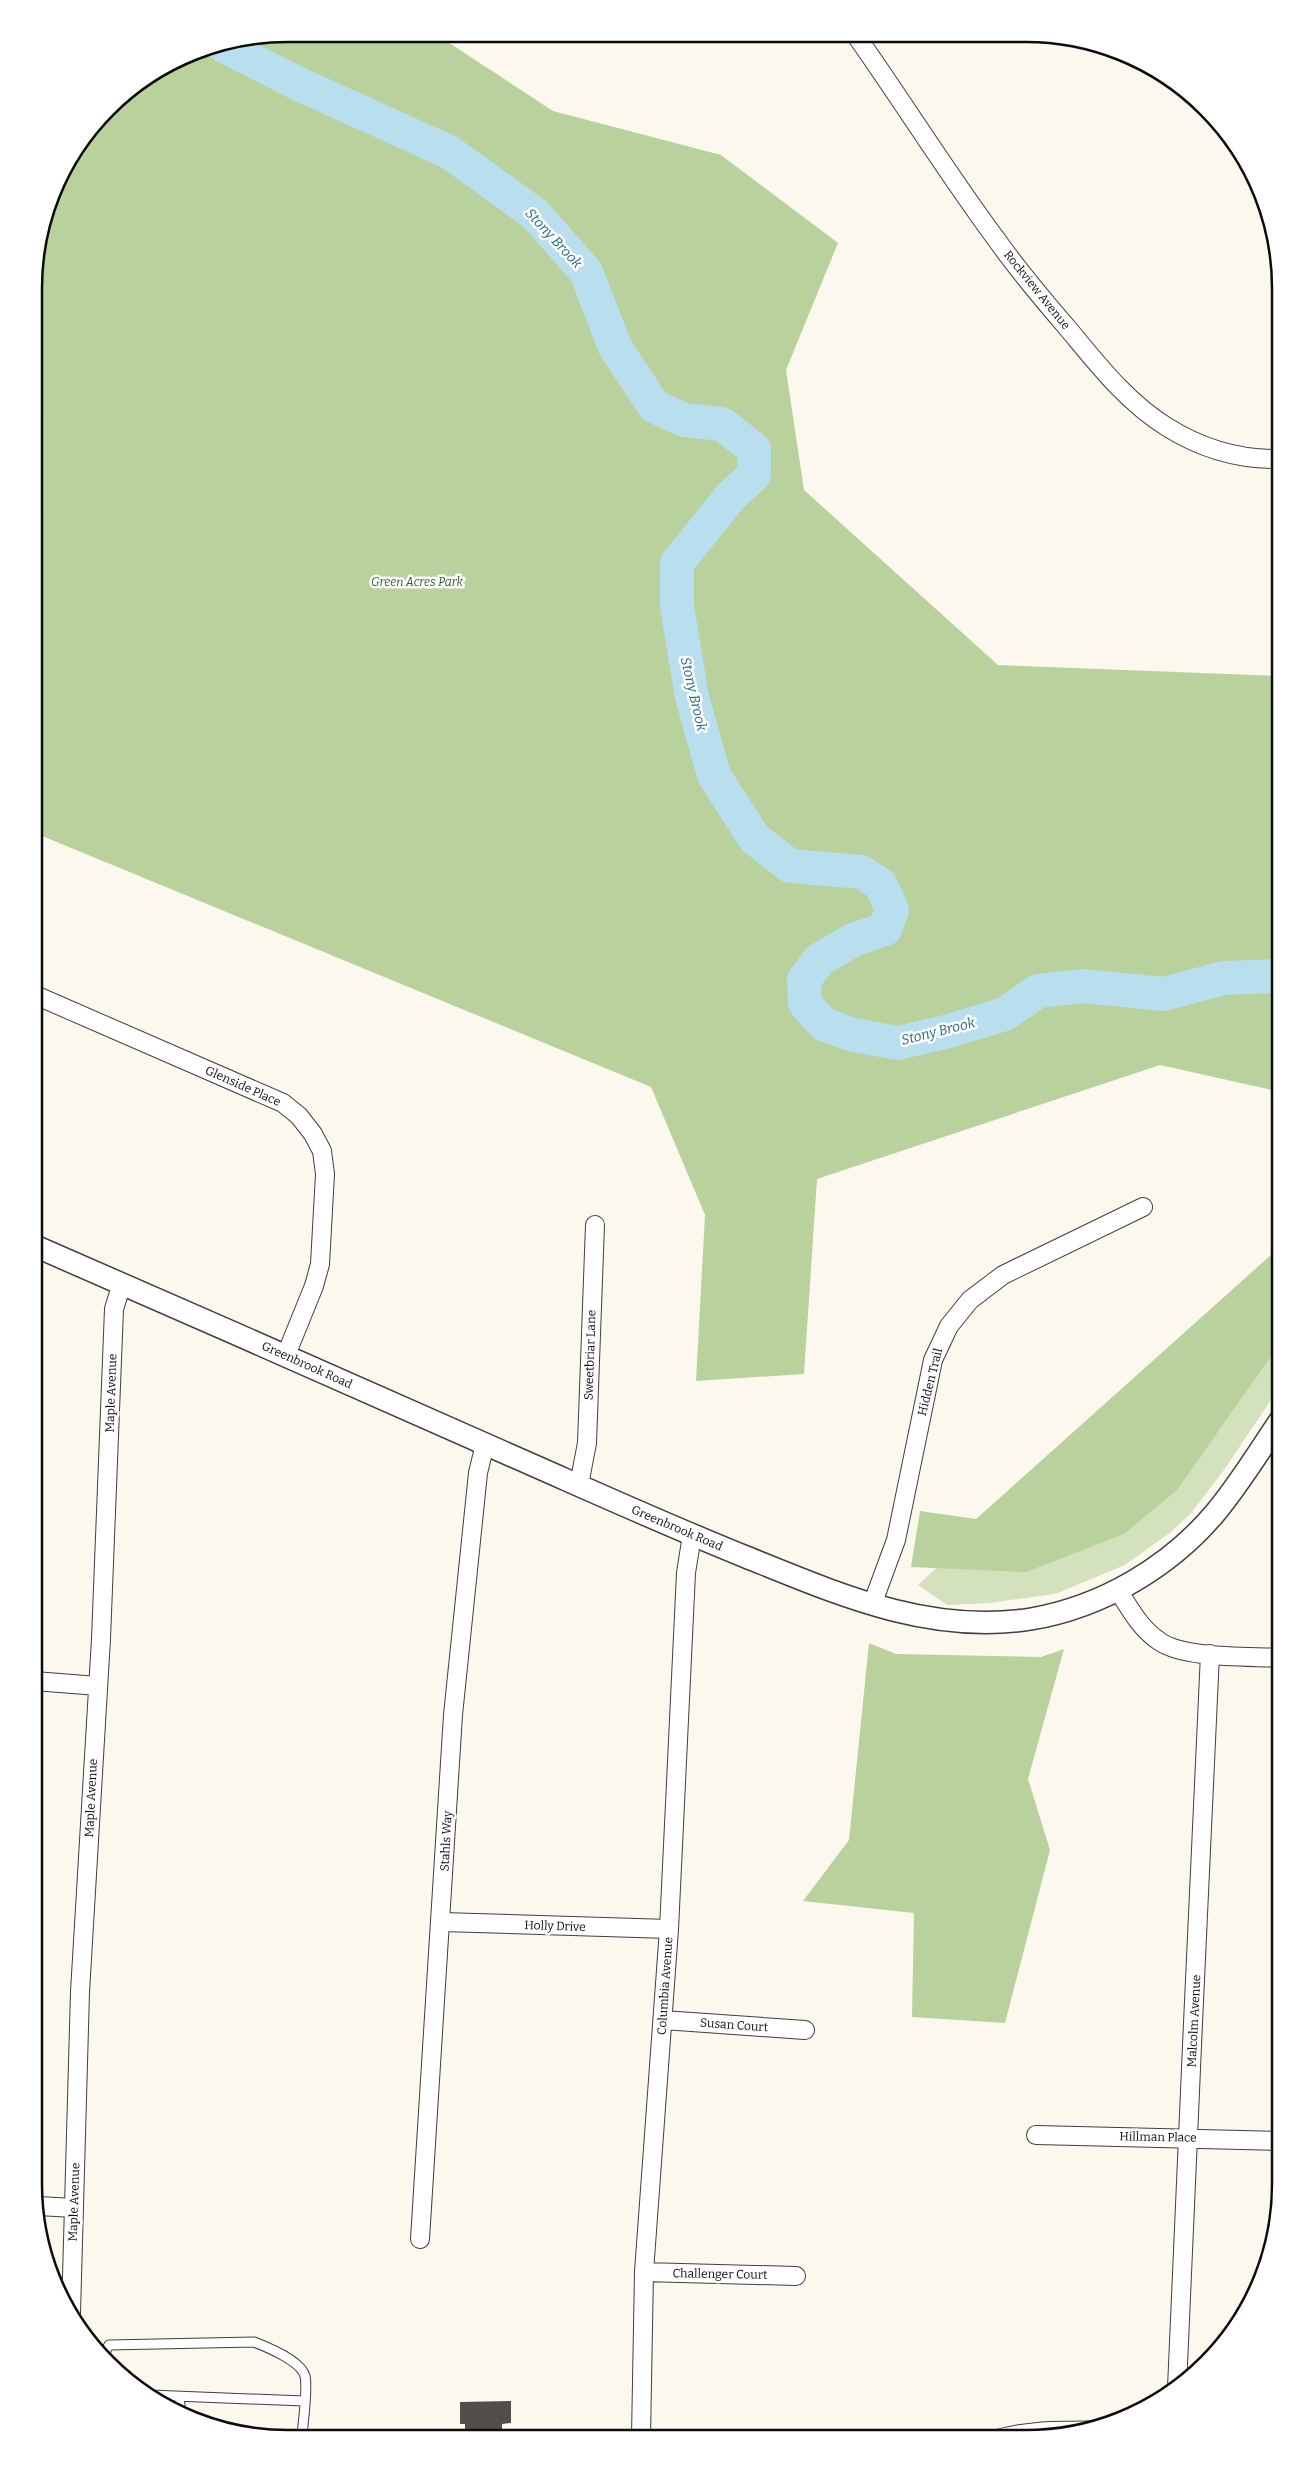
<svg xmlns="http://www.w3.org/2000/svg" width="1315" height="2472" font-family="Bitter,serif">
  <rect width="100%" height="100%" fill="#fdf8ee"/>
  <path fill="#d3e2bc" d="M1281,1251V1385L1224,1470L1192,1512L1171,1532L1125,1565L1055,1594L989,1603L947,1605L918,1585Z"/>
  <path fill="#b9d19d" d="M289,34L437,35L553,111L721,155L838,243L786,370L804,490L998,665L1281,676V1092L1160,1065L817,1179L804,1374L696,1381L705,1215L651,1087L35,833L36,256L60,176L120,97L191,53Z
    M1281,1246V1342L1177,1490L1124,1534L1026,1572L911,1567L920,1511L976,1519Z
    M869,1643L896,1654L1041,1657L1064,1649L1028,1779L1050,1850L1005,2023L912,2017L914,1913L803,1901L849,1840Z"/>
  <g fill="none" stroke-linecap="round" stroke-linejoin="round">
    <path stroke="#b9deed" stroke-width="34" d="M224,46L301,85L449,152L535,214L586,272L615,347L654,406L684,420L722,424L754,449V475L731,496L677,563V606L692,697L714,775L754,838L790,866L862,872L881,885L892,910L885,929L853,940L819,960L804,980L805,1003L823,1024L853,1035L898,1043L949,1031L1005,1014L1038,991L1083,986L1163,994L1224,978L1281,976"/>
  </g>
  <path fill="#534d4a" d="M511,2401V2423L502,2424V2437H465V2424H460V2402Z"/>
  <g fill="none" stroke-linecap="round" stroke-linejoin="round">
    <defs>
      <path id="service" d="M104,2354L109,2345L254,2342C267,2347 301,2361 305,2376C308,2389 303,2422 302,2436
        M150,2395L304,2401
        M179,2397L181,2413
        M986,2438C1022,2425 1060,2426 1098,2426"/>
      <path id="minor" d="M857,37C905,105 949,176 999,243C1021,274 1045,302 1070,331C1099,366 1128,403 1167,427C1202,449 1239,460 1281,459
        M35,995L283,1103L299,1116L313,1134L322,1151L325,1174L320,1264L314,1286L286,1355
        M579,1485L587,1443L595,1225
        M1118,1590C1130,1609 1140,1628 1159,1641C1184,1659 1249,1656 1281,1658
        M872,1605L896,1540L933,1360L949,1326L970,1300L1003,1275L1143,1207
        M34,1681L98,1686
        M442,1922L669,1929
        M663,2020L805,2030
        M1036,2135L1281,2141
        M38,2206L74,2208
        M420,2239L453,1715L478,1473L485,1444
        M644,2272L796,2276
        M71,2313L80,1992L101,1639L114,1309L122,1283
        M1177,2388C1186,2143 1200,1899 1210,1654
        M641,2437L644,2272L669,1929L686,1573L692,1535"/>
      <path id="tertiary" d="M35,1246C197,1316 357,1388 519,1459C594,1492 669,1526 746,1557C838,1594 929,1635 1031,1619C1102,1607 1170,1567 1216,1512C1240,1483 1260,1450 1281,1419"/>
    </defs>
    <use href="#service" stroke="#3f3f3f" stroke-width="11"/>
    <use href="#minor" stroke="#3f3f3f" stroke-width="20"/>
    <use href="#tertiary" stroke="#3f3f3f" stroke-width="24"/>
    <use href="#service" stroke="#fff" stroke-width="9"/>
    <use href="#minor" stroke="#fff" stroke-width="18"/>
    <use href="#tertiary" stroke="#fff" stroke-width="21"/>
  </g>
  <g text-anchor="middle" stroke-width="5" stroke-linejoin="round" paint-order="stroke">
    <g font-size="12" fill="#0c0c0c" stroke="#fff">
      <text transform="translate(1037 290) rotate(51)" y="4">Rockview Avenue</text>
      <text transform="translate(243 1086) rotate(24)" y="4">Glenside Place</text>
      <text transform="translate(590 1355) rotate(-88)" y="4">Sweetbriar Lane</text>
      <text transform="translate(307 1365) rotate(24)" y="4">Greenbrook Road</text>
      <text transform="translate(930 1382) rotate(-76)" y="4">Hidden Trail</text>
      <text transform="translate(111 1393) rotate(-88)" y="4">Maple Avenue</text>
      <text transform="translate(677 1528) rotate(23)" y="4">Greenbrook Road</text>
      <text transform="translate(91 1798) rotate(-87)" y="4">Maple Avenue</text>
      <text transform="translate(446 1841) rotate(-87)" y="4">Stahls Way</text>
      <text transform="translate(555 1926) rotate(2)" y="4">Holly Drive</text>
      <text transform="translate(665 1986) rotate(-86)" y="4">Columbia Avenue</text>
      <text transform="translate(1194 2021) rotate(-87)" y="4">Malcolm Avenue</text>
      <text transform="translate(734 2025) rotate(4)" y="4">Susan Court</text>
      <text transform="translate(1158 2137) rotate(1)" y="4">Hillman Place</text>
      <text transform="translate(74 2202) rotate(-88)" y="4">Maple Avenue</text>
      <text transform="translate(720 2274) rotate(1)" y="4">Challenger Court</text>
    </g>
    <g font-size="12" font-style="italic" fill="#355b25" stroke="#fff">
      <text x="417" y="586">Green Acres Park</text>
    </g>
    <g font-size="14" font-style="italic" fill="#26698d" stroke="#fff">
      <text transform="translate(554 238) rotate(47)" y="5">Stony Brook</text>
      <text transform="translate(694 694) rotate(77)" y="5">Stony Brook</text>
      <text transform="translate(938 1031) rotate(-14)" y="5">Stony Brook</text>
    </g>
  </g>
  <path d="M0 0H1315V2472H0ZM288 42H1026A246 246 0 0 1 1272 288V2184A246 246 0 0 1 1026 2430H288A246 246 0 0 1 42 2184V288A246 246 0 0 1 288 42Z" fill="#fff" fill-rule="evenodd"/>
  <path fill="none" stroke="#0c0c0c" stroke-width="2.5" d="M288 42H1026A246 246 0 0 1 1272 288V2184A246 246 0 0 1 1026 2430H288A246 246 0 0 1 42 2184V288A246 246 0 0 1 288 42Z"/>
</svg>
